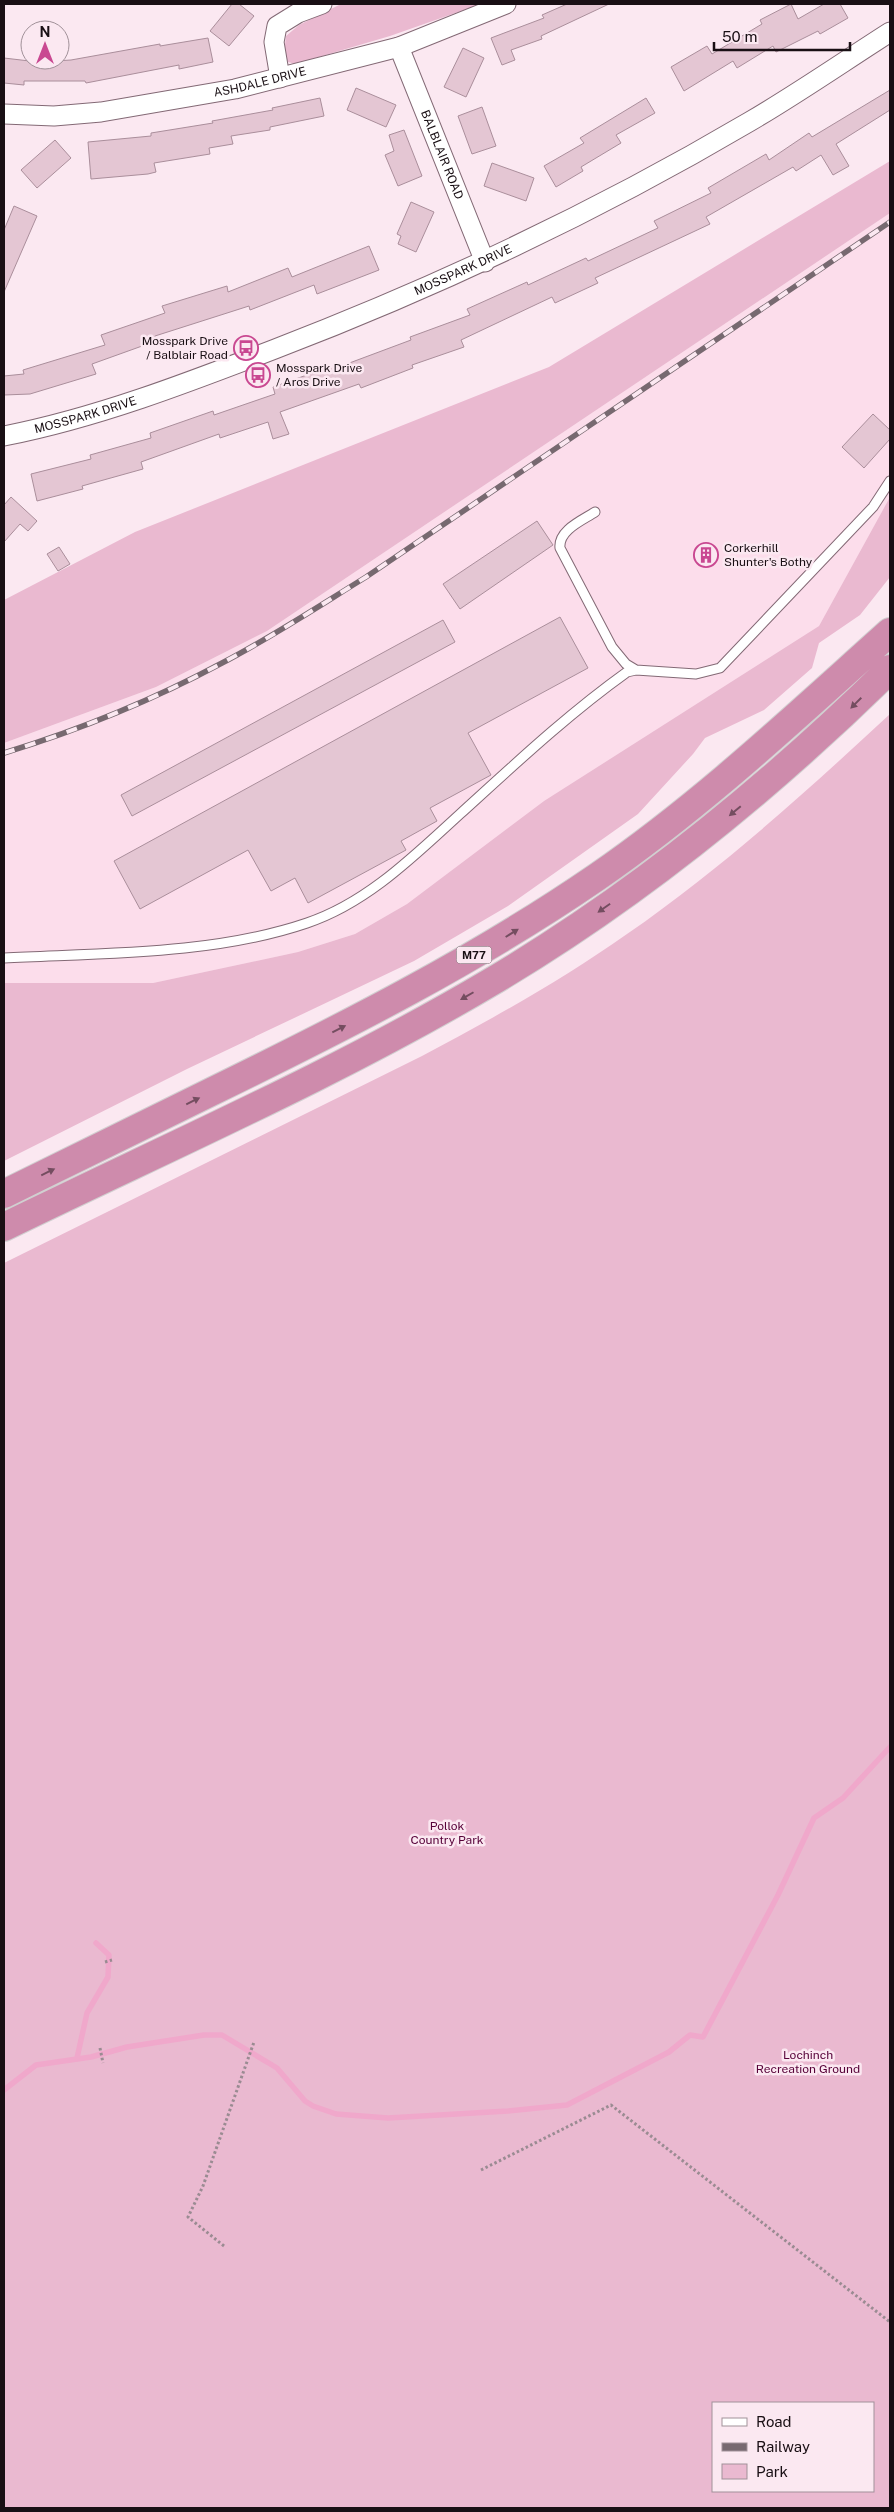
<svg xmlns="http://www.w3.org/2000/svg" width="894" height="2512" font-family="'Public Sans',sans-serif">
  <rect width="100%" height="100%" fill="#fbe8f1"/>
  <path fill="#fcddeb" d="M890,213V497L819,626L544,801L407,904L355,934L298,952L153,983H4V743L156,687L267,631Z"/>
  <path fill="#eab9d0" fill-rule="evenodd" d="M341,4H481L390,36L295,64L288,62L284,54L286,36L299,25Z
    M890,161V213L267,631L156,687L4,743V600L135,532L549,367Z
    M890,497V577L860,615L819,643L812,668L764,710L705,738L693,754L638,814L508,906L414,961L187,1069L4,1161V983H153L298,952L355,934L407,904L544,801L819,626Z
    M890,714V2508H4V1263L422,1056C492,1019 562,980 627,934C721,869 806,792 890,714ZM873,2403V2491H713V2403Z"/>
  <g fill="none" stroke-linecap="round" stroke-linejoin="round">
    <path stroke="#f0a8cb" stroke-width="5.5" d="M77,2058L87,2013L108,1977L109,1955L96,1943
      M4,2090L36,2065L91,2057L127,2047L204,2035H222L277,2068L305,2101L313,2106L336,2114L388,2118L508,2111L567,2105L669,2052L690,2035L703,2037L778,1895L814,1818L843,1798L890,1747"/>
  </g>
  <path fill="#e4c6d3" stroke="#aa8e9b" d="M232,4H239L254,16L229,46L210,31Z
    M567,4H609L541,36L542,39L511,50L515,60L502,65L491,38L544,18L542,15Z
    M791,4L798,19L824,4H840L848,18L820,34L818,31L776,52L773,46L737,68L733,61L684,91L671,67L707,46L712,54L762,24L760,20Z
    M208,38L213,62L179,69V65L86,83L85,81H24V85L4,83V58L38,62L71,60L160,44V46Z
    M463,48L484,58L466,97L444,87Z
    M356,88L396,105L386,127L347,110Z
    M890,90V110L836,144L849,166L833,175L821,155L796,171L793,167L706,217L710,224L595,278L598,283L555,303L552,297L461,340L464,347L412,365L413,368L361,388L359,384L280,412L289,434L273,439L268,422L220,438L219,434L141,462L143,469L82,486L83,489L37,501L31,474L91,459L90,455L151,438L150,433L213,411L214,415L275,394L273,387L335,365L336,368L411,340L410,337L470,315L467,309L527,282L528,285L586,258L588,261L658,228L654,221L711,193L708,188L766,154L769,160L809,133L812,137Z
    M320,98L324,116L270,127V130L231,136L233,144L209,148L210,154L154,163L156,172L148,174L91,179L88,142L151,136V133L213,123L212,121L273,110L272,108Z
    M646,98L655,113L616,135L621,143L581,167L583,171L556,187L544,166L584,143L580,138Z
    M482,107L496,146L472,154L458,116Z
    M404,130L422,176L398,186L385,155L394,151L389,135Z
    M55,140L71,158L37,188L21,170Z
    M492,163L534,178L526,201L484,186Z
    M411,202L434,212L416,252L398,244L401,236L397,234Z
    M14,206L37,216L4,292V230Z
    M369,246L379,270L317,294L314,285L250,310L249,306L155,336L156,341L92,364L96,374L30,394L4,395V376L24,374L23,370L105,345L101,335L165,313L162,306L227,286L228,292L288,268L292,277Z
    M873,414L890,430V439L864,468L842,447Z
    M11,497L37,521L28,531L20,524L4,542V505Z
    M537,521L553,545L460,609L443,584Z
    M59,547L70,564L58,571L47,554Z
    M560,617L588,668L468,733L491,775L430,808L437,821L401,841L406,850L308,903L295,878L271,891L248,850L140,909L114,861Z
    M443,620L455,642L132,816L121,795Z"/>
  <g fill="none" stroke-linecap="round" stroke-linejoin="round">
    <defs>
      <path id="service" d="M595,512C583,520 558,530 560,548L612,647L626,664L636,670
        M4,958C102,953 213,955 307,923C367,903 414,856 460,814C514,765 567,715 627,672L636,670L696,674L720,668L873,507L890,481"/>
      <g id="minor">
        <path id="s1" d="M399,47L485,262"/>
        <path d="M280,78L274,42L277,26L298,13L322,4"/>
        <path id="s2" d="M4,114L54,116L101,112L235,89L399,47L506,4"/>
        <path id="s3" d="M4,436C96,418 187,383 275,349C439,286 598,211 749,122C797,94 843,62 890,32"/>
      </g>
      <path id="motorway" d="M4,1194C74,1160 143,1125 213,1091C346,1026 476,960 597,877C703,804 795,717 890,632
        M4,1227C166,1148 336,1074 491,982C638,895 769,788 890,669"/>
    </defs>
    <use href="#service" stroke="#836975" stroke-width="11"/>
    <use href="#minor" stroke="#836975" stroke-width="21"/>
    <use href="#motorway" stroke="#d1cfd0" stroke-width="30"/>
    <path stroke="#9a8b92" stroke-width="3" stroke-dasharray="2.5 2.5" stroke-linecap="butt" d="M105,1962L112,1960
      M100,2048L103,2063
      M481,2170L611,2105L890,2322
      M224,2246L188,2217L203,2186L254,2042"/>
    <use href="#service" stroke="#fff" stroke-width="9"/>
    <use href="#minor" stroke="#fff" stroke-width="19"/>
    <use href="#motorway" stroke="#ce8bac" stroke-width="28"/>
    <defs>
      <path id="rail" d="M4,753C79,730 153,700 222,663C272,637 319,606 366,577L890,222"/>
    </defs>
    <use href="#rail" stroke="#776970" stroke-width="5.5"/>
    <use href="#rail" stroke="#fbe8f1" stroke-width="4" stroke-dasharray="11" stroke-linecap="butt"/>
  </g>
  <defs><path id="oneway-solid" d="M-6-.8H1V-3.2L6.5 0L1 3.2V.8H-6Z" transform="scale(1.25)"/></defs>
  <g fill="#744d60">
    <use href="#oneway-solid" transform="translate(856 703) rotate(135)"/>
    <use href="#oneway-solid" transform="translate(735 811) rotate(140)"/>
    <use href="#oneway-solid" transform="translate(604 908) rotate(145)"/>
    <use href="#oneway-solid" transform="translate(512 933) rotate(-32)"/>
    <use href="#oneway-solid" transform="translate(467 996) rotate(150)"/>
    <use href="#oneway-solid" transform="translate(339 1029) rotate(-27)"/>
    <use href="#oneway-solid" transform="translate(193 1101) rotate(-26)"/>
    <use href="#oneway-solid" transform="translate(48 1172) rotate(-26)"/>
  </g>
  <defs>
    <symbol id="bus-ring" viewBox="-11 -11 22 22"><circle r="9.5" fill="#fbe8f1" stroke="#c94891" stroke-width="1.5"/><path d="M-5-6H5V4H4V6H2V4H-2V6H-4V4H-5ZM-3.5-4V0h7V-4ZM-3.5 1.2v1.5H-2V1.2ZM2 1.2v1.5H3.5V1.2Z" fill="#c94891"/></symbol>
    <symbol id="building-ring" viewBox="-11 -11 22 22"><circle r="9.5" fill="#fbe8f1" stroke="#c94891" stroke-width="1.5"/><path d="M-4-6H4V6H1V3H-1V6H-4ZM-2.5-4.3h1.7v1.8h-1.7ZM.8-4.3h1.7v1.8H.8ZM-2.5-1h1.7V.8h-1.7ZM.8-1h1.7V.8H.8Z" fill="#c94891"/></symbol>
  </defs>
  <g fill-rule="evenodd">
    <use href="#bus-ring" x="232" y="334" width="28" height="28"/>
    <use href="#bus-ring" x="244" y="361" width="28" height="28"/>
    <use href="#building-ring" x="692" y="541" width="28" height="28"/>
  </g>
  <g text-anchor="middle" stroke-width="5" stroke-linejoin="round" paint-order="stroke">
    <rect fill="#fbe8f1" stroke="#5d5056" stroke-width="1" x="456.5" y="946.5" width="35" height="17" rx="4"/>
    <g font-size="11" font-weight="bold" fill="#190f14">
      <text x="474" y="959">M77</text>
    </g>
    <g font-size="12" fill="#190f14" stroke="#fbe8f1">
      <text dy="4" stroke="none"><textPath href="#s2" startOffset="259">ASHDALE DRIVE</textPath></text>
      <text dy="4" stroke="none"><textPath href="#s1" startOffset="116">BALBLAIR ROAD</textPath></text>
      <text dy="4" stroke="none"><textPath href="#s3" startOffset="489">MOSSPARK DRIVE</textPath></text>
      <text dy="4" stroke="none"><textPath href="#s3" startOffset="84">MOSSPARK DRIVE</textPath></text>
    </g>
    <g font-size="12" fill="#190f14" stroke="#fbe8f1" text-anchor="start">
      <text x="228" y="345" text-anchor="end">Mosspark Drive<tspan x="228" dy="14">/ Balblair Road</tspan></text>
      <text x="276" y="372">Mosspark Drive<tspan x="276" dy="14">/ Aros Drive</tspan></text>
      <text x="724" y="552">Corkerhill<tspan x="724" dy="14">Shunter's Bothy</tspan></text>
    </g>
    <g font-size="12" fill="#560138" stroke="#fbe8f1">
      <text x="447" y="1830">Pollok<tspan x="447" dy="14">Country Park</tspan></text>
      <text x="808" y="2059">Lochinch<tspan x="808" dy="14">Recreation Ground</tspan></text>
    </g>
  </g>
  <rect width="894" height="2512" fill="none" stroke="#190f14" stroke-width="10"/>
  <rect x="712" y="2402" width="162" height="90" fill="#fbe8f1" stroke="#a19199"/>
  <rect x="722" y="2418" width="25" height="8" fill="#ffffff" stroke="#a19199"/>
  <text x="756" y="2427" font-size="15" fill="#190f14">Road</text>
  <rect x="722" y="2443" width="25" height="8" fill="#776970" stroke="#a19199"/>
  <text x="756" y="2452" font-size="15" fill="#190f14">Railway</text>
  <rect x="722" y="2464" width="25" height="15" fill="#eab9d0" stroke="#a19199"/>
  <text x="756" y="2477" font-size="15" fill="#190f14">Park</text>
  <g transform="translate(45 45)"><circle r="24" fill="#fbe8f1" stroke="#a19199"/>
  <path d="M0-4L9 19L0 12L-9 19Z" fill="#c94891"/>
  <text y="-8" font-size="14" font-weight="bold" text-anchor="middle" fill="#190f14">N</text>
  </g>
  <path d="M714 42v8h136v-8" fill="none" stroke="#190f14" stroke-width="2.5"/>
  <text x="722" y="42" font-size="15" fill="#190f14" stroke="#fbe8f1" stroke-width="4" paint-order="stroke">50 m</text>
</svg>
